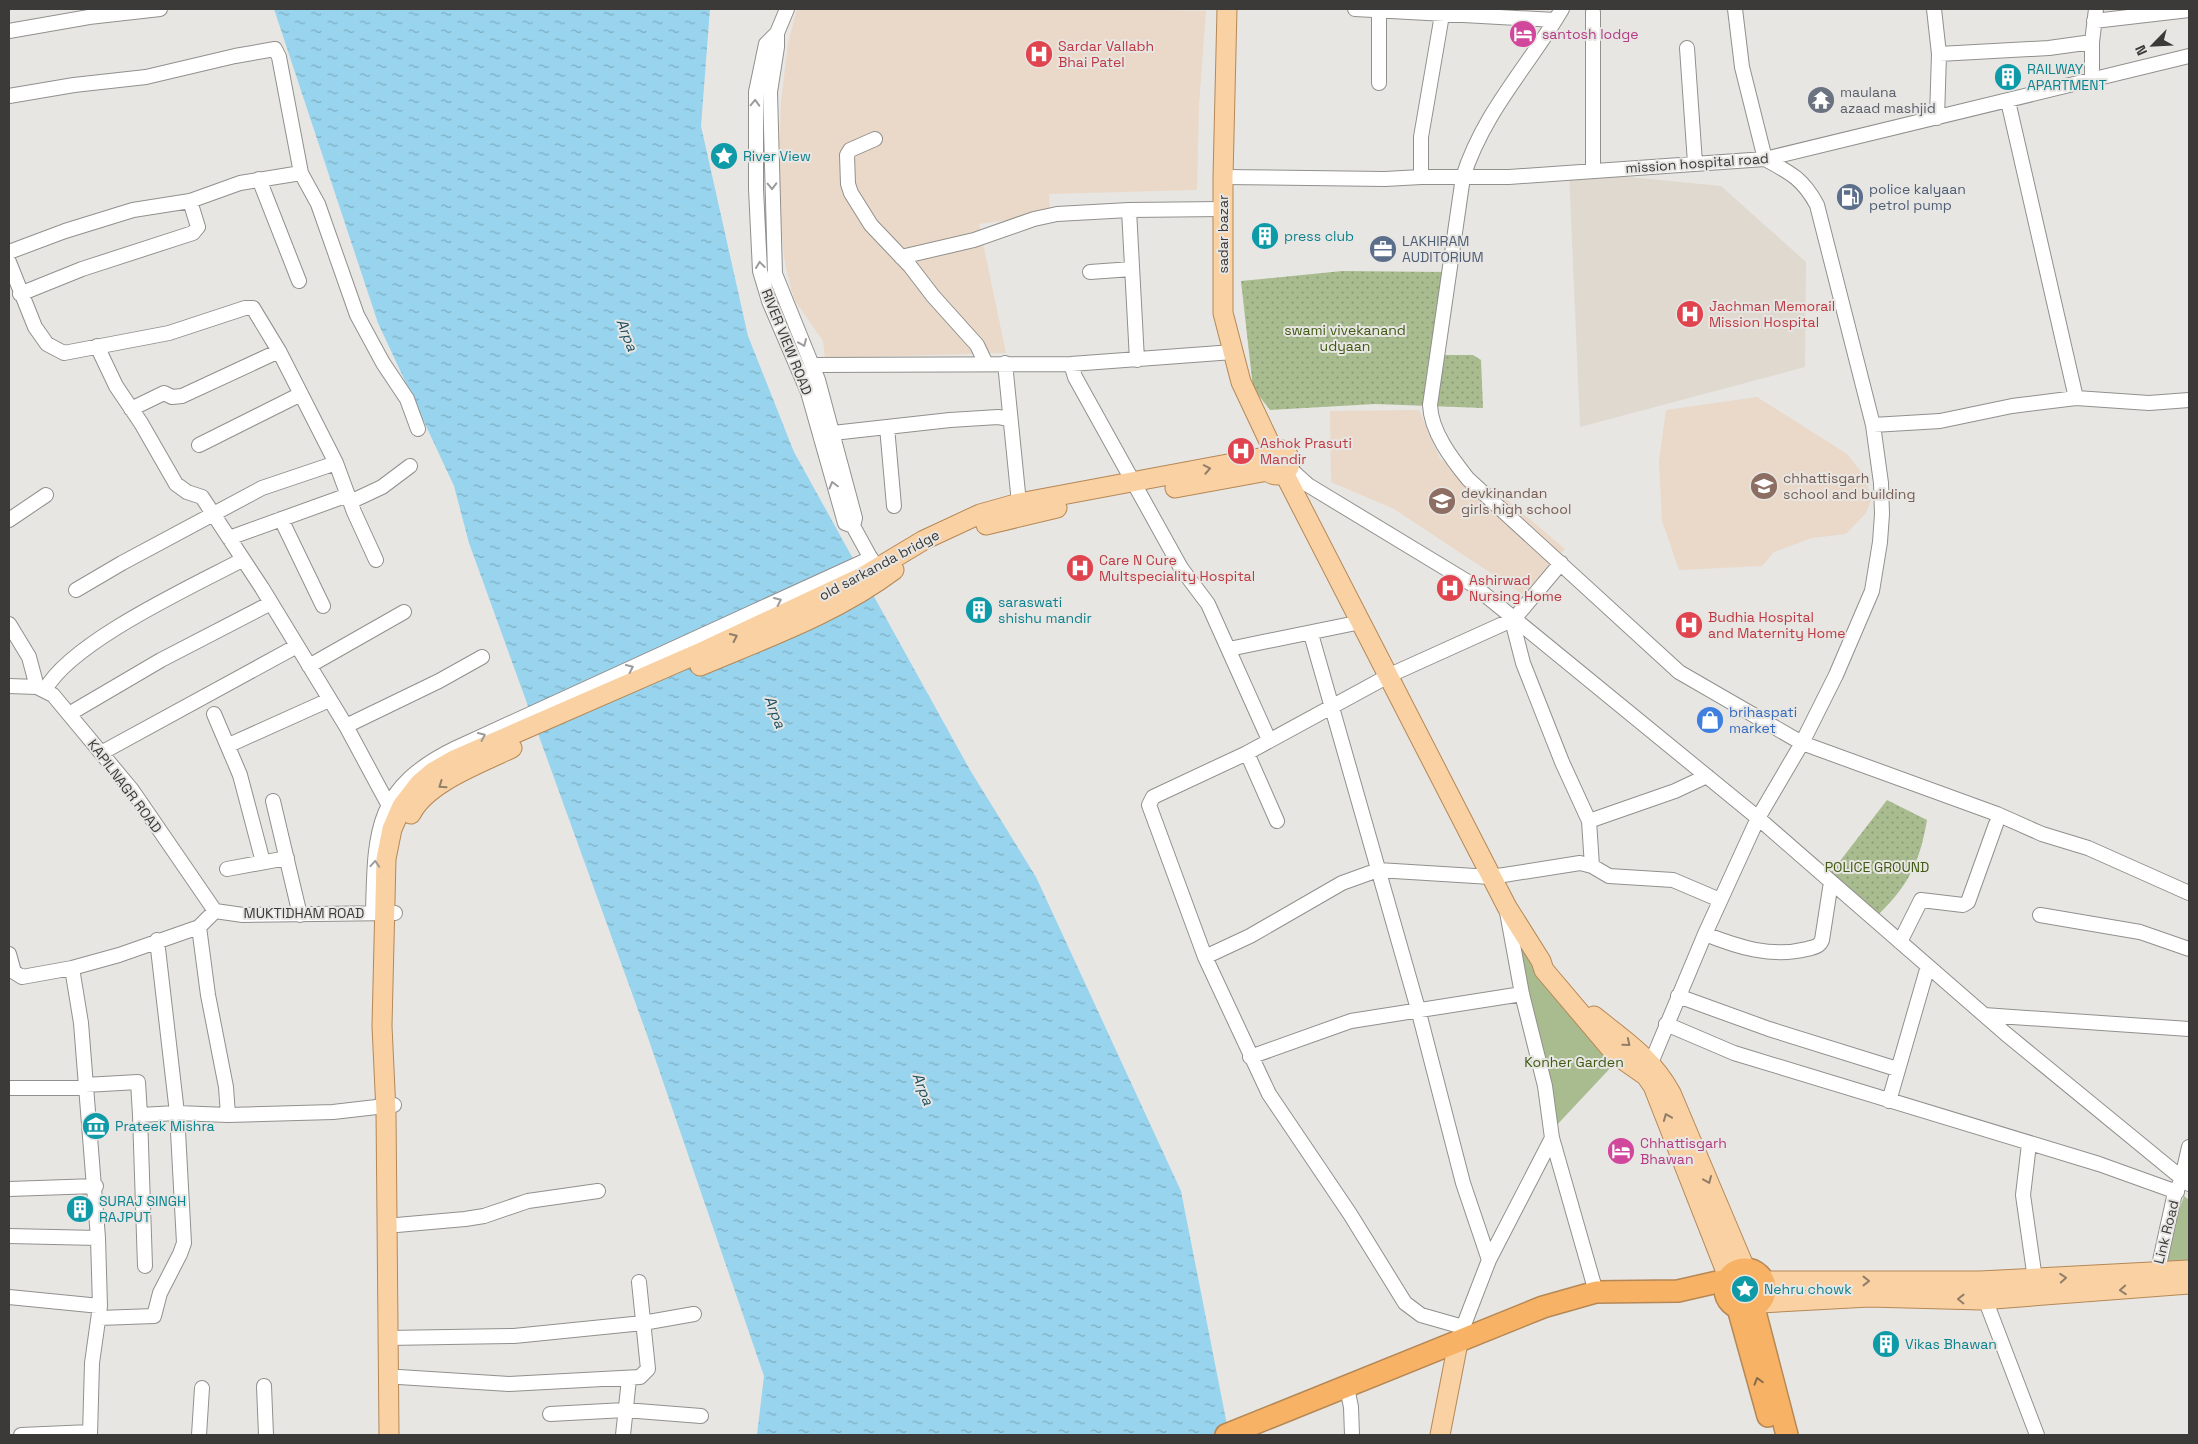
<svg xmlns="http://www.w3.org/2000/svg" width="2198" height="1444" font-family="'Space Grotesk',sans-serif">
  <defs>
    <pattern id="park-dots" width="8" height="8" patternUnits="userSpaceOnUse" patternTransform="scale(1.25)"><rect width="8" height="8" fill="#a8bc8f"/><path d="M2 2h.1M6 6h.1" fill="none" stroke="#8a9a76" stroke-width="1.8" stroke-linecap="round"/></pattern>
    <pattern id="water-ripples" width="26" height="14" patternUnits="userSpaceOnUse" patternTransform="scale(1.25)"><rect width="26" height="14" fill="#98d4ed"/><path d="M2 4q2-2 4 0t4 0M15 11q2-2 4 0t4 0" fill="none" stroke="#7dadc1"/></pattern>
  </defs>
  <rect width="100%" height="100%" fill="#e8e6e3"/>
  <path fill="#dfd9d0" d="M1569,171L1721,186L1806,262L1805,367L1580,427Z"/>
  <path fill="#ead9c8" d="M797,9H1113L1206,11L1199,104L1197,190L1049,194L1050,214L979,224L1006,353L825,358L823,341L795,301L791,289L784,258L781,220L779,165L781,102L788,43Z
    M1757,397L1847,454L1863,474L1872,498L1866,513L1846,534L1812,538L1774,552L1762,566L1679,570L1662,521L1659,461L1666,410Z
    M1419,410L1440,459L1499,493L1565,549L1524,595L1394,509L1331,482L1330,411Z"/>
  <path fill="#a8bc8f" d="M1517,943L1615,1063L1555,1127Z
    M2184,1196L2189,1200V1262L2160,1264Z"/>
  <path fill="url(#park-dots)" d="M1342,271L1447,272L1444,355H1473L1481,360L1483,408L1375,404L1270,410L1253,388L1241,281Z
    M1887,800L1927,820C1920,861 1909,885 1879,914L1830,874Z"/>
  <path fill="url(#water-ripples)" d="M274,9H710L701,126L748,336L794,452L970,770L1036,877L1181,1191L1229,1435H757L764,1376L646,1032L469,543L454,486L378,323Z"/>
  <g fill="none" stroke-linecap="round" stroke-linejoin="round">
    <defs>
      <path id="minor" d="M787,9L777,33L766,44L756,92V189L760,271L769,301L808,392L845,523L853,526L875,566
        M1355,9L1555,20
        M1562,9C1528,67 1484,111 1463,177L1430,405C1431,432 1452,459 1468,479L1679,672L1802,743L1997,814L2042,834L2088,848L2189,893
        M1934,9L1939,54L1937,118
        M1593,12V169
        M2094,21L2189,10
        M9,31L89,17L160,9
        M777,33V47L770,92L775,274L818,380L855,518L853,526
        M1687,48L1695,163
        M1939,54L2049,48L2092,42
        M2092,80V42L2096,9
        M1379,83V10
        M9,96L74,85L146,77L235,56L275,49L279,57L301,173L318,204L357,315L383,363L407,399L418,429
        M2008,101L2076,398
        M875,139L850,150L847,155L848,184L851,193L871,225L910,266L933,296L977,345L986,364
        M1223,177L1385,179L1421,177H1509L1765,159L2189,56
        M1421,177V137L1443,9
        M259,179L299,281
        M1129,210L1137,360
        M9,252L65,231L133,210L190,201L240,183L301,173
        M901,257L974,240L1034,219L1057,214L1129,210L1223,209
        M9,262L35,327L47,344L64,353L169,333L245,308H253L279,351L336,463L354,512L376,560
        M1090,272L1132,269
        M20,294L82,269L193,233L198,227L190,201
        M97,346L116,386L141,423L176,484L187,492L202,497L262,588L346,726L388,804
        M1005,363L1019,503
        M1071,364L1075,377L1181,568L1208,604L1269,740
        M813,365L1071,364L1233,352
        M131,409L164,393L172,397L182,396L279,351
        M1873,425L1940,421L2012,406L2076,398L2149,403L2189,400
        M887,427L894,506
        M833,433L950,420L998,417L1010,419
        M199,445L301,394
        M1289,468L1308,485L1473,585L1758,818L2006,1034L2189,1184
        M350,502L382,487L410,466
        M281,519L323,606
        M9,520L46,495
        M229,538L348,495
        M76,590L122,563L262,488L336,463
        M1514,619V628L1523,663L1562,762L1589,821L1592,866
        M9,624L29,657L37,687
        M1311,634L1418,1009L1463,1183L1489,1260
        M1229,649L1361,622
        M309,666L404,612
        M9,686L37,687L53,695L132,790L215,911L243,915L395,913
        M45,690C71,642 191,587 242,560
        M69,714L161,660L271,603
        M214,714L240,775L263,862
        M346,726L439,681L482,657
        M229,745L329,700
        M101,753L297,646
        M1247,753L1277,821
        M273,801L300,915
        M1589,821L1675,791L1707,776
        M227,869L287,858
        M373,913C375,831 374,788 456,748L871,558
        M2040,915L2140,932L2189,949
        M199,927L208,995L226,1087L228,1115
        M1705,934C1738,947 1771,958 1807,949C1814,947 1819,947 1822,940L1831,882
        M1900,942L1921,900L1963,905L1968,902L1996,824
        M9,954L14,972L22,977L72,968L119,955L199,927L215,911
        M1205,957L1250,936L1342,883L1378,870L1491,877L1580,863L1592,866L1609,876L1673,880L1720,900
        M72,968L81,1023L98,1238L100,1306L92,1363L90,1435
        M1678,996L1769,1029L1897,1069
        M1984,1015L2189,1029
        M1666,1024L1734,1053L2099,1164L2177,1192
        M1250,1057L1351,1021L1522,994
        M1648,1070L1705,934L1758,818L1802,743L1836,675L1872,591L1880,542L1882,514L1881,483L1873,425L1817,205C1803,179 1791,173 1765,159L1742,67L1735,9
        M85,1085L138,1082L140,1115L177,1113L228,1115L333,1112L394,1105
        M9,1088H85
        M1889,1101L1928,966
        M140,1115L145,1266
        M1552,1138L1596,1292
        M2029,1144L2023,1195L2035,1279
        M9,1189L96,1186
        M397,1225L465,1219L484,1216L528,1201L598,1191
        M9,1236L98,1238
        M2156,1279L2174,1197L2182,1178L2189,1147
        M1982,1291L2037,1435
        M9,1297L100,1306
        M99,1318L154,1316L160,1293L180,1254L184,1243L177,1113L157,940
        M1463,1327L1421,1315L1405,1303L1350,1214L1269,1094L1205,957L1149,805L1153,797L1247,753L1390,675L1514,619L1561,563
        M1460,1335L1489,1260L1552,1138L1545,1086L1522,994L1507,912
        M387,1338L514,1336L643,1323L694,1314
        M399,1377L509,1384L640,1377L648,1369L639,1282
        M264,1386L266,1435
        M1347,1388L1351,1407L1352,1435
        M550,1414L625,1410L701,1416
        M21,1435L90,1432
        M199,1435L202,1388
        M623,1435L629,1379"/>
      <path id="major" d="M1227,9L1223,177V313L1241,382L1273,450
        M1264 462a13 13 0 1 1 26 0a13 13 0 1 1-26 0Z
        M1284,473L1507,907L1541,961L1544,970L1616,1055L1646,1076L1653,1086L1728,1277
        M1175,488L1268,471
        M986,525L1057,508
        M700,666C766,638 837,613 894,570
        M411,814C427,782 482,763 512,748
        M1594,1016C1625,1041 1651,1057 1671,1093L1745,1268
        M1764,1281H1980L2189,1270
        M1760,1303L1869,1297L1981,1300L2189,1284
        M389,1435L386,1112L382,1026L386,859L392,829L402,806L419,784L433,772L454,760L697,654L864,576L924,540L980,514L1019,503L1265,457
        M1440,1435L1458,1343"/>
      <path id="highway" d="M1725 1289a20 20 0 1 1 40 0a20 20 0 1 1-40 0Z
        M1738,1308L1768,1416
        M1754,1308L1787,1435
        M1226,1435L1543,1307L1596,1292L1678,1291L1726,1280"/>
    </defs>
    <use href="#minor" stroke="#91908d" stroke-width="16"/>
    <use href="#major" stroke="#b58856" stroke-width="21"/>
    <use href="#highway" stroke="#b58856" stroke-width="24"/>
    <use href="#minor" stroke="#fff" stroke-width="14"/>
    <use href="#major" stroke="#fad1a3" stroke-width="19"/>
    <use href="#highway" stroke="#f7b265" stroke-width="21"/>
  </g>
  <defs><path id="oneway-chevron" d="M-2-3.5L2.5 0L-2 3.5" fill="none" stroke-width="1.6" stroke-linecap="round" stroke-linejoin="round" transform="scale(1.25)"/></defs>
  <g stroke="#9d9c9c">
    <use href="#oneway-chevron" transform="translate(755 103) rotate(-88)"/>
    <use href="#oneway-chevron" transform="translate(772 186) rotate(89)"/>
    <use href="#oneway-chevron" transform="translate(760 265) rotate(-97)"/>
    <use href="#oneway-chevron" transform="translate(803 343) rotate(67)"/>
    <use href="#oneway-chevron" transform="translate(833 485) rotate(-105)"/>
    <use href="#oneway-chevron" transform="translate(778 601) rotate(-25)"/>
    <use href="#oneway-chevron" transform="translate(630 668) rotate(-25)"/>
    <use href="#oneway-chevron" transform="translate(482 736) rotate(-25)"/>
    <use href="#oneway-chevron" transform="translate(375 864) rotate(-86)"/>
  </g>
  <g stroke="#917e69">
    <use href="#oneway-chevron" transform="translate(1207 469) rotate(-11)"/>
    <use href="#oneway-chevron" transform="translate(734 637) rotate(-25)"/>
    <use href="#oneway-chevron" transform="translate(442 785) rotate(145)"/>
    <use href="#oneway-chevron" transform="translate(1627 1043) rotate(39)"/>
    <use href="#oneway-chevron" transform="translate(1667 1117) rotate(-112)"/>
    <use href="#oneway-chevron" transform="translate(1708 1180) rotate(67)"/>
    <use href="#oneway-chevron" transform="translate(2063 1278) rotate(-4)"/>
    <use href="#oneway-chevron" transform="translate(1866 1281)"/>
    <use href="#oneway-chevron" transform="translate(2123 1290) rotate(176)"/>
    <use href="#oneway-chevron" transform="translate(1961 1299) rotate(-179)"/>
  </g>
  <use stroke="#866a4b" href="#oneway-chevron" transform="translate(1758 1381) rotate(-106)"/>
  <defs>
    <symbol id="hotel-disc" viewBox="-11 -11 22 22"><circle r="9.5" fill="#d1479c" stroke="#e8e6e3"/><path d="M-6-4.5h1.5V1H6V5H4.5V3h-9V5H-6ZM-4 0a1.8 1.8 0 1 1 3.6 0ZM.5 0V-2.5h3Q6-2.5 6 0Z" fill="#fff"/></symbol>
    <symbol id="hospital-disc" viewBox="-11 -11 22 22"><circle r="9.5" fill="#e0444e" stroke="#e8e6e3"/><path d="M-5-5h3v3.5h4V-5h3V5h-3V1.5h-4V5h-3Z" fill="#fff"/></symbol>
    <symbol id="building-disc" viewBox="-11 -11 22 22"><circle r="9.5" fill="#0f9aa8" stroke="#e8e6e3"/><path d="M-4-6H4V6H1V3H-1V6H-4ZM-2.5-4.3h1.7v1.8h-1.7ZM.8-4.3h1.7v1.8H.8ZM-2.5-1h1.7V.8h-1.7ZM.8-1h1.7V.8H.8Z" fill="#fff"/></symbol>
    <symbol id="temple-disc" viewBox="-11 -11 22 22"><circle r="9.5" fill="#6b7280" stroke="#e8e6e3"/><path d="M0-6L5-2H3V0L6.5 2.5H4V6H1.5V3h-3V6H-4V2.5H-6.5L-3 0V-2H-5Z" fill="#fff"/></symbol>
    <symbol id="sight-disc" viewBox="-11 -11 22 22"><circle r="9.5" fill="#0f9aa8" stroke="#e8e6e3"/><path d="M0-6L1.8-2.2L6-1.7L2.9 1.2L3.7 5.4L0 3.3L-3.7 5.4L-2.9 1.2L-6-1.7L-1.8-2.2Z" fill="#fff"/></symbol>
    <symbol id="fuel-disc" viewBox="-11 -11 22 22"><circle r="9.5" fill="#5c6f8a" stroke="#e8e6e3"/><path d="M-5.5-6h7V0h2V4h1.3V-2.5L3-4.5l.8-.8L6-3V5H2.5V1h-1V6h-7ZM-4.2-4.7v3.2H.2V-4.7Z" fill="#fff"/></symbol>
    <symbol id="office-disc" viewBox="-11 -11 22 22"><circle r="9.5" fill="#5c6f8a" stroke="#e8e6e3"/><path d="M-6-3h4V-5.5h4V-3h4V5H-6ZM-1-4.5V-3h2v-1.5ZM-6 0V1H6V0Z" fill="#fff"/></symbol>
    <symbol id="school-disc" viewBox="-11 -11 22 22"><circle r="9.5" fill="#8d6e63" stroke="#e8e6e3"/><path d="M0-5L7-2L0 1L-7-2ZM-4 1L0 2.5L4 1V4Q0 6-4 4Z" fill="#fff"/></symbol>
    <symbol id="shop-disc" viewBox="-11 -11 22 22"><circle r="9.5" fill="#3f7fe0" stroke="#e8e6e3"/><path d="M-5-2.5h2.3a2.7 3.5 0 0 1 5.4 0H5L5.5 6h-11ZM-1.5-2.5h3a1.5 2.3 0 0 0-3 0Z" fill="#fff"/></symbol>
    <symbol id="museum-disc" viewBox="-11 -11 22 22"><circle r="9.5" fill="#0f9aa8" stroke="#e8e6e3"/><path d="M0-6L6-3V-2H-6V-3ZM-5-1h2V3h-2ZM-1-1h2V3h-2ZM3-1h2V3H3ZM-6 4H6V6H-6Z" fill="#fff"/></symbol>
  </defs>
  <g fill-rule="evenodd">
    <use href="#hotel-disc" x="1507" y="18" width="32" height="32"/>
    <use href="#hospital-disc" x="1023" y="38" width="32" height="32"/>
    <use href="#building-disc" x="1992" y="61" width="32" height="32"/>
    <use href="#temple-disc" x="1805" y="84" width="32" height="32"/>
    <use href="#sight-disc" x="708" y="140" width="32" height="32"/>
    <use href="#fuel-disc" x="1834" y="181" width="32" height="32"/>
    <use href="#building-disc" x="1249" y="220" width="32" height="32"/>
    <use href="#office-disc" x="1367" y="233" width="32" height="32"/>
    <use href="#hospital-disc" x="1674" y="298" width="32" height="32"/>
    <use href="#hospital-disc" x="1225" y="435" width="32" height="32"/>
    <use href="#school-disc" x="1748" y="470" width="32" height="32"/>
    <use href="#school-disc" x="1426" y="485" width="32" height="32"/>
    <use href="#hospital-disc" x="1064" y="552" width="32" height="32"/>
    <use href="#hospital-disc" x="1434" y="572" width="32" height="32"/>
    <use href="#building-disc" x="963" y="594" width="32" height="32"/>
    <use href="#hospital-disc" x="1673" y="609" width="32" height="32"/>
    <use href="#shop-disc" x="1694" y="704" width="32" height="32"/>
    <use href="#museum-disc" x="80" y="1110" width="32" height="32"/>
    <use href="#hotel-disc" x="1605" y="1135" width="32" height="32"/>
    <use href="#building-disc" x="64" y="1193" width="32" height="32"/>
    <use href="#sight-disc" x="1729" y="1273" width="32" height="32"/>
    <use href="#building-disc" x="1870" y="1328" width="32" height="32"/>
  </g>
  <g text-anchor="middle" stroke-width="4" stroke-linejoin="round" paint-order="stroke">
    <g font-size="14" fill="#b23c85" stroke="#e8e6e3" text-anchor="start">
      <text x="1542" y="39">santosh lodge</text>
      <text x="1640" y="1148">Chhattisgarh<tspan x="1640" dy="16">Bhawan</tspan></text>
    </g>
    <g font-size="14" fill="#be3a42" stroke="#e8e6e3" text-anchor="start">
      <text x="1058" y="51">Sardar Vallabh<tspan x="1058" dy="16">Bhai Patel</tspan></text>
      <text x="1709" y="311">Jachman Memorail<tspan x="1709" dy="16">Mission Hospital</tspan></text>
      <text x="1260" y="448">Ashok Prasuti<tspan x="1260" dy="16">Mandir</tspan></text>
      <text x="1099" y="565">Care N Cure<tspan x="1099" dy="16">Multspeciality Hospital</tspan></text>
      <text x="1469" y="585">Ashirwad<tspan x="1469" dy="16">Nursing Home</tspan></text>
      <text x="1708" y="622">Budhia Hospital<tspan x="1708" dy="16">and Maternity Home</tspan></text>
    </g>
    <g font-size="14" fill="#0d838f" stroke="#e8e6e3" text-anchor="start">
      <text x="2027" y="74">RAILWAY<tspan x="2027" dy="16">APARTMENT</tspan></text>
      <text x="743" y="161">River View</text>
      <text x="1284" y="241">press club</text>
      <text x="998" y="607">saraswati<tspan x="998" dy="16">shishu mandir</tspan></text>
      <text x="115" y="1131">Prateek Mishra</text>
      <text x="99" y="1206">SURAJ SINGH<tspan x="99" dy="16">RAJPUT</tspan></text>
      <text x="1764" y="1294">Nehru chowk</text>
      <text x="1905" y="1349">Vikas Bhawan</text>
    </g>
    <g font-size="14" fill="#5b616d" stroke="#e8e6e3" text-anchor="start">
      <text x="1840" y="97">maulana<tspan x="1840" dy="16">azaad mashjid</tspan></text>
    </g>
    <g font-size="14" fill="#3b3a39" stroke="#e8e6e3">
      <text transform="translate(1697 163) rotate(-4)" y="5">mission hospital road</text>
      <text transform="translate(1223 234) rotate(-90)" y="5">sadar bazar</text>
      <text transform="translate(787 342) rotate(68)" y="5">RIVER VIEW ROAD</text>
      <text transform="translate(879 565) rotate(-28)" y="5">old sarkanda bridge</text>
      <text transform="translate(125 786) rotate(53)" y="5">KAPILNAGR ROAD</text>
      <text x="304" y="918">MUKTIDHAM ROAD</text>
      <text transform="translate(2166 1232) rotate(-76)" y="5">Link Road</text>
    </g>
    <g font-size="14" fill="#4e5e75" stroke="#e8e6e3" text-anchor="start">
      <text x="1869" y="194">police kalyaan<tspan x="1869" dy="16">petrol pump</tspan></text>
      <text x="1402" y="246">LAKHIRAM<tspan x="1402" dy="16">AUDITORIUM</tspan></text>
    </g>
    <g font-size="14" fill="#405a13" stroke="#e8e6e3">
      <text x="1345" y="335">swami vivekanand<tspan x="1345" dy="16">udyaan</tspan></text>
      <text x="1877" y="872">POLICE GROUND</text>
      <text x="1574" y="1067">Konher Garden</text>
    </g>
    <g font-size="14" fill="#785e54" stroke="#e8e6e3" text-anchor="start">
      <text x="1783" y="483">chhattisgarh<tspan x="1783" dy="16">school and building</tspan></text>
      <text x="1461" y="498">devkinandan<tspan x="1461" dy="16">girls high school</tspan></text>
    </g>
    <g font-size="14" fill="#366cbe" stroke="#e8e6e3" text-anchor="start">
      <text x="1729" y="717">brihaspati<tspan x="1729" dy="16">market</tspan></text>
    </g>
    <g font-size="15" font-style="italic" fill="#205263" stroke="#e8e6e3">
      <text transform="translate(627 335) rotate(69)" y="5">Arpa</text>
      <text transform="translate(775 712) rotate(69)" y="5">Arpa</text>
      <text transform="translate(923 1089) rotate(69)" y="5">Arpa</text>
    </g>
  </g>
  <rect width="2198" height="1444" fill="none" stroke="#3b3a39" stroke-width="20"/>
  <g transform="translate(2153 45) rotate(246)" stroke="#e8e6e3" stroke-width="4" paint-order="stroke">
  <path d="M0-4L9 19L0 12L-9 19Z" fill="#3b3a39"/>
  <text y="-8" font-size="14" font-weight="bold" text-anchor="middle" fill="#3b3a39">N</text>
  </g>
</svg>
